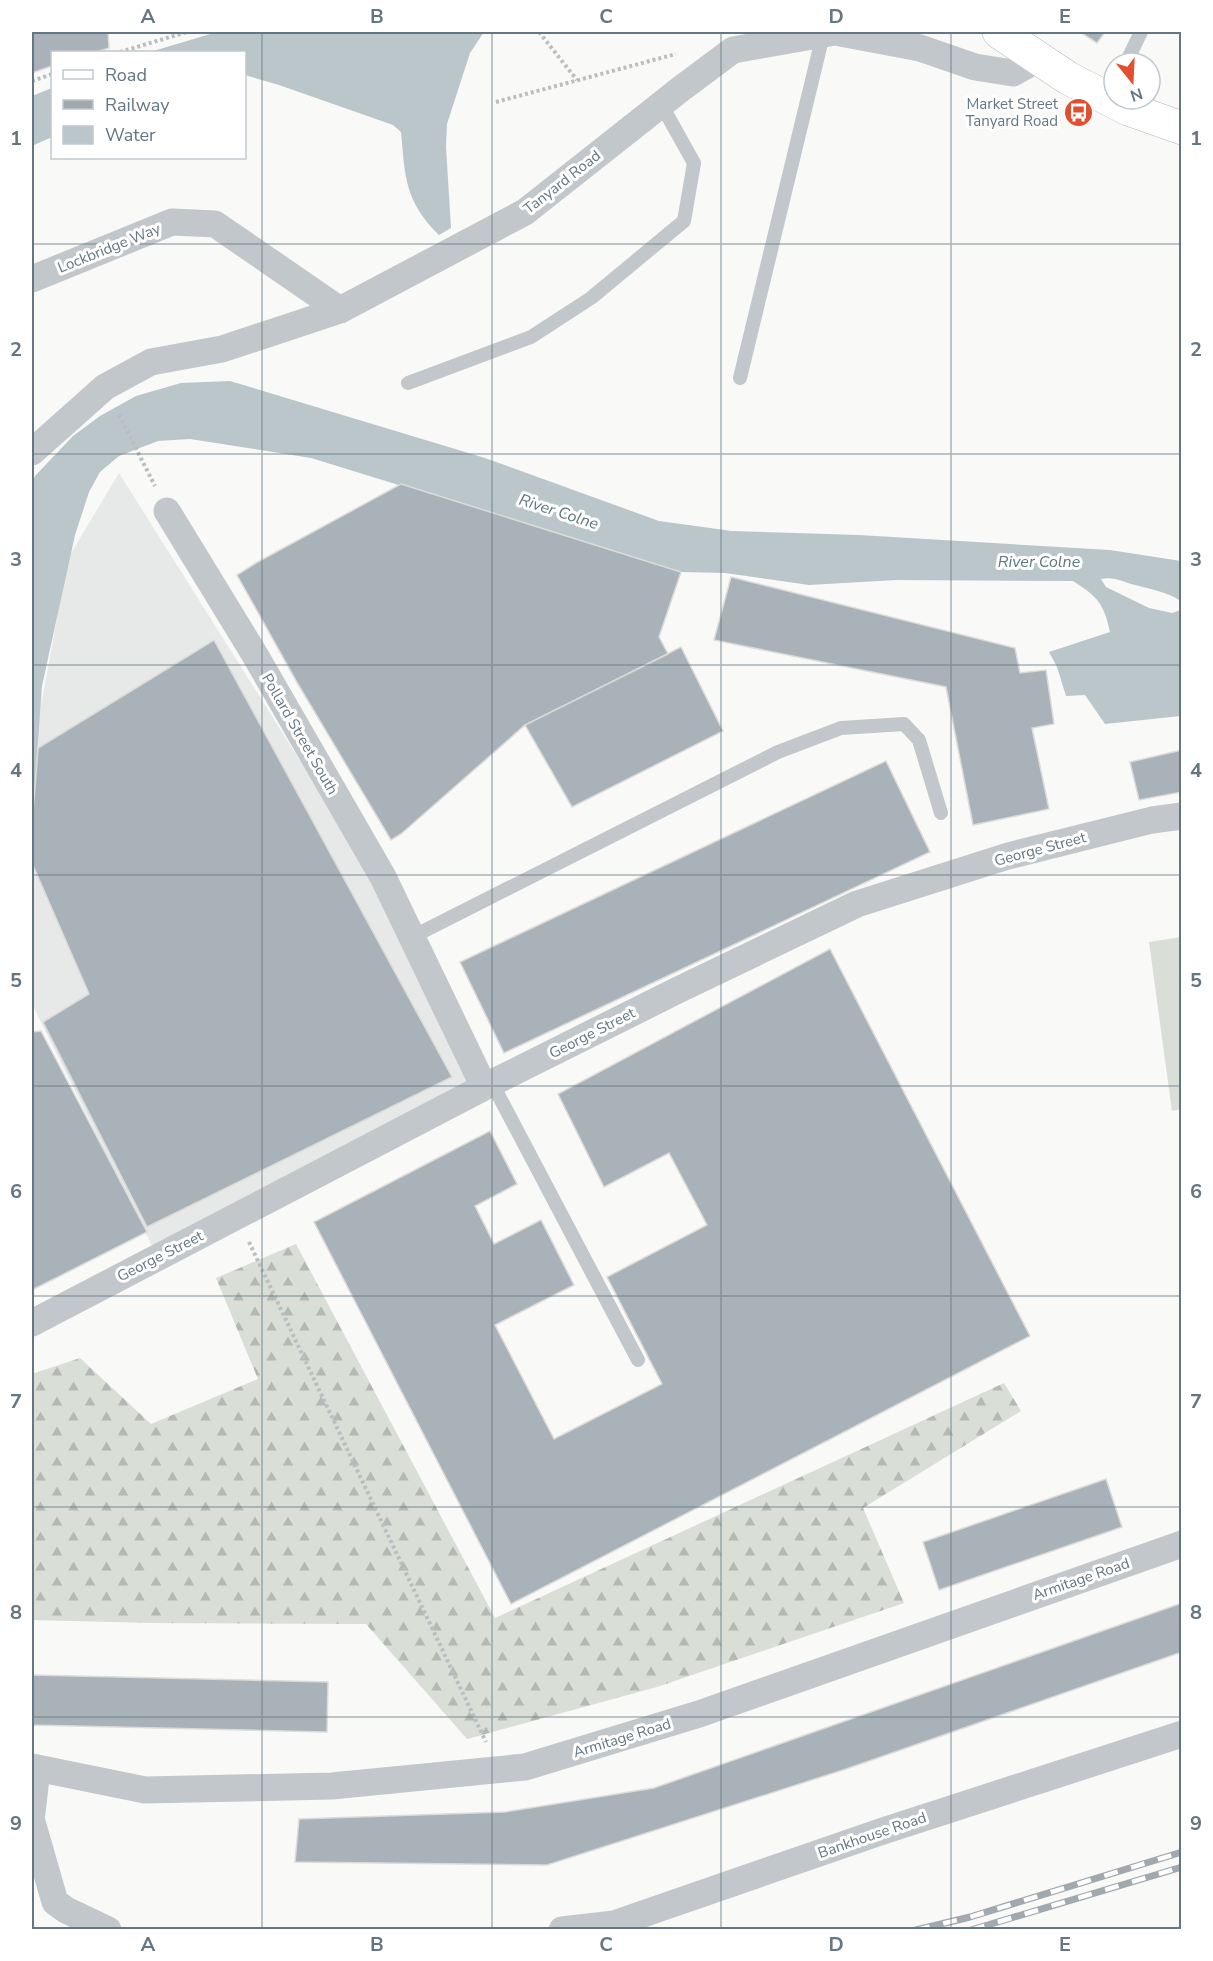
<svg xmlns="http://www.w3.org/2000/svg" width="1213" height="1961" font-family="'Nunito Sans',sans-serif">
  <defs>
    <pattern id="forest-firs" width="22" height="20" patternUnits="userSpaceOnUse" patternTransform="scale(1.5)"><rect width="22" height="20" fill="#d9ded6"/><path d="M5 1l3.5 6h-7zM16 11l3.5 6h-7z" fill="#b4b9b3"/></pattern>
  </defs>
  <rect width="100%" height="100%" fill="#f9f9f7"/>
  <path fill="#e7e8e8" d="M119,473L360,856L472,1085L153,1248L32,1004L33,750L68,558Z"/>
  <path fill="url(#forest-firs)" d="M296,1244L495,1618L1004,1383L1021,1411L863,1508L904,1603L657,1687L467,1739L366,1624L152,1623L32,1620V1374L80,1358L151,1424L258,1379L216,1278Z"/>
  <path fill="#d9ded6" d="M1181,937V1109L1172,1111L1149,942Z"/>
  <path fill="#bac6ca" d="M217,32H484L470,53L447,124L446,147L451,228L439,235C405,202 405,177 401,132L393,125L279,85L245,75L244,52H150Z
    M52,88V137L32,146V96Z
    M230,381L485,458L659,521L732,531L859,535L1110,550L1181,561V601C1167,592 1151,589 1135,585C1123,582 1114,576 1101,579L1106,587L1149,608L1172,613L1181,610V716L1105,724L1085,695L1066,696L1057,667L1049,652L1110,632C1104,604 1098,597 1073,581L896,580L809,585L725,573L681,572L311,458L190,439L158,441L119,456L100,472L89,492L75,535L42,686L32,825V483L35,476L73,436L100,416L136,396L181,383Z"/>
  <path fill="#a9b2b8" stroke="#dbdbd9" stroke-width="1.5" d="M32,32H108L109,48L96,52H52V66L32,73Z
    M1080,32H1105L1097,43Z
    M401,484L681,572L659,637L668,654L525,725L401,834L391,840L298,684L237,575L256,563Z
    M731,577L1015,648L1020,673L1046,670L1054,724L1032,728L1049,809L973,825L946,687L714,640Z
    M214,640L452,1077L147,1227L43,1022L89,994L32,863V825L38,748Z
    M681,647L723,731L572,807L525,725Z
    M1182,750V792L1139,800L1130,762Z
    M886,761L930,852L504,1053L460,962Z
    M830,949L1030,1336L511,1604L314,1222L490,1131L517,1184L475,1206L494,1244L541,1220L574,1285L495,1325L554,1439L662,1384L607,1277L707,1225L669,1153L604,1187L558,1094Z
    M41,1031L147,1232L32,1290V1032Z
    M1106,1479L1122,1527L939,1590L923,1542Z
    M1182,1603V1652L846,1769L547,1865L295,1862L299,1819L505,1812L654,1788Z
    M32,1675L328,1682L327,1732L32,1725Z"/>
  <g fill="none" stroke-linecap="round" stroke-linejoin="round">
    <defs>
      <path id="secondary" d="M999,32L1068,78L1128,109L1182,128"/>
    </defs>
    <use href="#secondary" stroke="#b2b9be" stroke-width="34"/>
    <path stroke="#babec1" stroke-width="4" stroke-dasharray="3 3" stroke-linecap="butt" d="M539,32L577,80
      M120,52L187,32
      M32,81L52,74
      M496,102L676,54
      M119,415L155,486
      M249,1242L486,1742"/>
    <path stroke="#c2c7cb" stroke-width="14" d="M1126,63L1141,32
      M740,378L823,35
      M408,383L531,337L591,298L684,221L694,163L661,104
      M412,937L778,752L841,728L904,724L919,740L941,813
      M492,1083L638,1360"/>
    <path stroke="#c2c7cb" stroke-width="27" d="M32,279L172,222L215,224L340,310
      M32,452L105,387L151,362L222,349L340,310L525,212L682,88L733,50L835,32L920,48L975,67L1013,73L1038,59
      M167,511L255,655L383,877L484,1087
      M32,1323L492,1083L678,990L857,904L1008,856L1152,820L1182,816
      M32,1767L145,1790L332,1786L525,1767L699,1714L1182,1544
      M32,1813L37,1769
      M32,1822L55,1902L66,1910L108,1930
      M562,1930L614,1924L883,1831L1182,1734"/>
    <use href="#secondary" stroke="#fff" stroke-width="33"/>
    <defs>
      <path id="rail" d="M916,1930L970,1917L1182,1852
        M971,1930L1182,1867"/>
    </defs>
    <use href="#rail" stroke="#a1a9af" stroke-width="7"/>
    <use href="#rail" stroke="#fff" stroke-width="4.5" stroke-dasharray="14" stroke-linecap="butt"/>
  </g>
  <path fill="none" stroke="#647682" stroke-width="1.5" stroke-opacity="0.55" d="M262,32V1930M492,32V1930M721,32V1930M951,32V1930M32,244H1182M32,454H1182M32,665H1182M32,875H1182M32,1086H1182M32,1296H1182M32,1507H1182M32,1717H1182"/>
  <defs>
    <symbol id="bus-disc" viewBox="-11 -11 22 22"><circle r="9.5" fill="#e24e2e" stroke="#fff"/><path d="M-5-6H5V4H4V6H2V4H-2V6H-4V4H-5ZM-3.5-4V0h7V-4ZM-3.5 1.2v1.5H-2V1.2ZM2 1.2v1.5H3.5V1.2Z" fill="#fff"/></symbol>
  </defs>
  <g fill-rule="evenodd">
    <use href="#bus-disc" x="1062" y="96" width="33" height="33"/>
  </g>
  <g text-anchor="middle" stroke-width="6" stroke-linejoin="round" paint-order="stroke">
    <g font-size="15" fill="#647682" stroke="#fff" text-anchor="end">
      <text x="1058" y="109">Market Street<tspan x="1058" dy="17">Tanyard Road</tspan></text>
    </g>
    <g font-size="15" fill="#647682" stroke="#fff">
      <text transform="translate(562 182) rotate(-38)" y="5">Tanyard Road</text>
      <text transform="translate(109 248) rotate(-22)" y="5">Lockbridge Way</text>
      <text transform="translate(300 734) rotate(60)" y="5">Pollard Street South</text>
      <text transform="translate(1040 849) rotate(-15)" y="5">George Street</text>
      <text transform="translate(592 1033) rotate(-27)" y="5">George Street</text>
      <text transform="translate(160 1256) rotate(-27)" y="5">George Street</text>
      <text transform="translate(1081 1579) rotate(-19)" y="5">Armitage Road</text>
      <text transform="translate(622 1738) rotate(-17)" y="5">Armitage Road</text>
      <text transform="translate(872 1835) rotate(-19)" y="5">Bankhouse Road</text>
    </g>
    <g font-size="16" font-style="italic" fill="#5f767c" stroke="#fff">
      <text transform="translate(559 511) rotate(18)" y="6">River Colne</text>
      <text x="1039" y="567">River Colne</text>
    </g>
  </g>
  <rect width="1213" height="1961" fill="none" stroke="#ffffff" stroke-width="66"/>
  <rect x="51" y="51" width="195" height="108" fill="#ffffff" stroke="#c1c8cd" stroke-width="1.5"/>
  <rect x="63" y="70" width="30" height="9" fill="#ffffff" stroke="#c1c8cd" stroke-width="1.5"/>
  <text x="105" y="81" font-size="18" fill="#647682">Road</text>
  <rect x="63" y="100" width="30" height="9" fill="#a1a9af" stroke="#c1c8cd" stroke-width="1.5"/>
  <text x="105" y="111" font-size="18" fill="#647682">Railway</text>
  <rect x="63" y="126" width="30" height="18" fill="#bac6ca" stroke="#c1c8cd" stroke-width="1.5"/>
  <text x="105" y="141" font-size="18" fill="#647682">Water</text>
  <g transform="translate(1132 81) rotate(162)"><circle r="28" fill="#ffffff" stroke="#c1c8cd" stroke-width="1.5"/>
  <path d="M0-4.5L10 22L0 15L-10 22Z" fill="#e24e2e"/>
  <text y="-9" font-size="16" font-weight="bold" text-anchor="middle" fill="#647682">N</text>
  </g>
  <rect x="33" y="33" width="1147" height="1895" fill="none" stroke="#647682" stroke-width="2"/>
  <g font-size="20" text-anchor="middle" font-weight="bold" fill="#647682">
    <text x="148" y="23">A</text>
    <text x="377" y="23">B</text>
    <text x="606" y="23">C</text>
    <text x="836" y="23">D</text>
    <text x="1065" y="23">E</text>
    <text x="16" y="145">1</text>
    <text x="1196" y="145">1</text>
    <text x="16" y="356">2</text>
    <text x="1196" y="356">2</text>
    <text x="16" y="566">3</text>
    <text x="1196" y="566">3</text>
    <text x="16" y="777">4</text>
    <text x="1196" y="777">4</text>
    <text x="16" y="987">5</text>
    <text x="1196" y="987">5</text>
    <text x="16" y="1198">6</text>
    <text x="1196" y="1198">6</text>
    <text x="16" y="1408">7</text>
    <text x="1196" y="1408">7</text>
    <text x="16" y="1619">8</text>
    <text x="1196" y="1619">8</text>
    <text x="16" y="1830">9</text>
    <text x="1196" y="1830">9</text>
    <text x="148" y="1951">A</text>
    <text x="377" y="1951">B</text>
    <text x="606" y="1951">C</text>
    <text x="836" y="1951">D</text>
    <text x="1065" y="1951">E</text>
  </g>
</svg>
